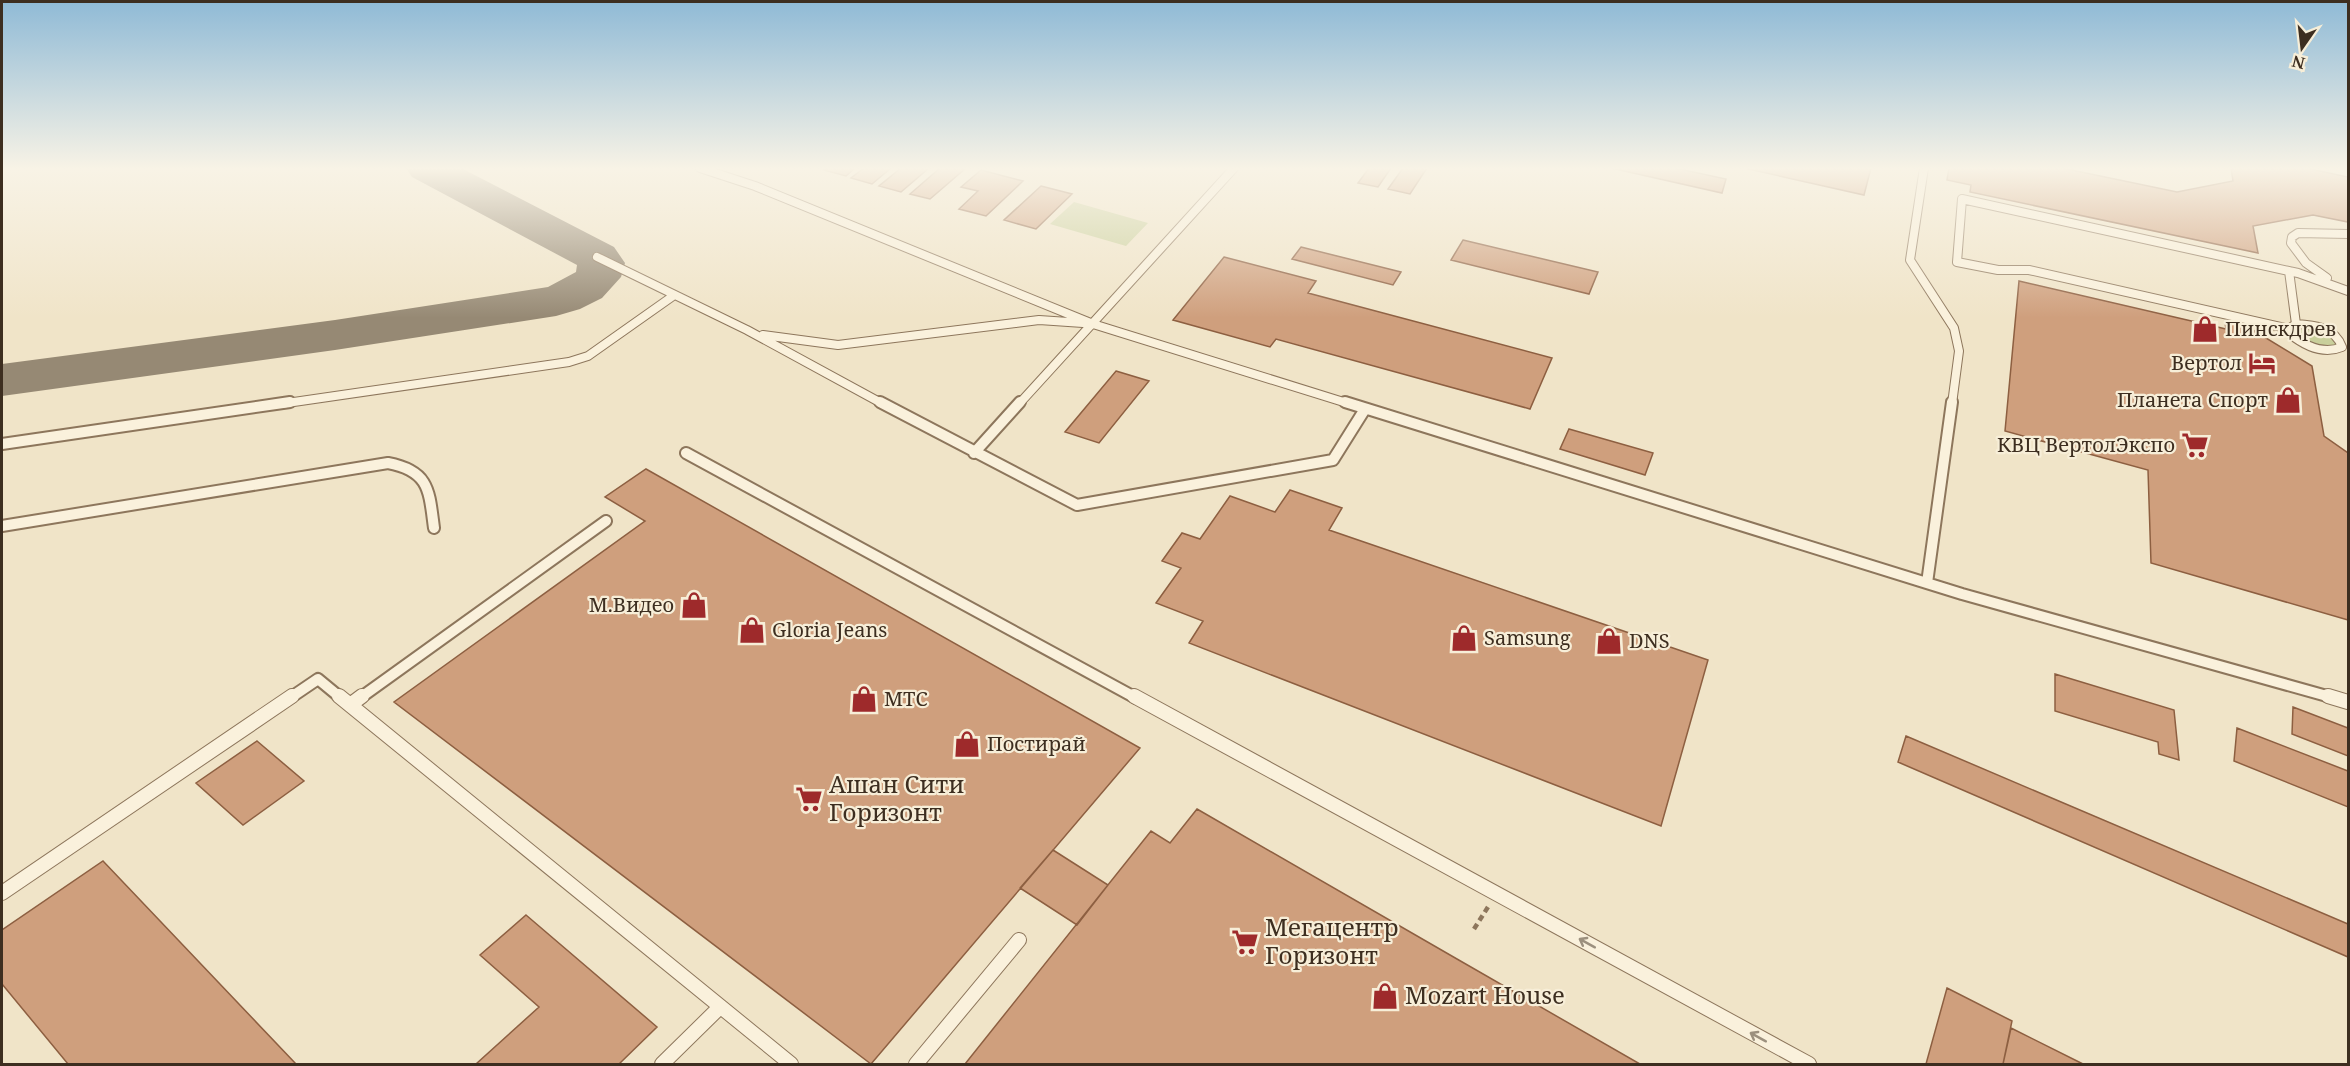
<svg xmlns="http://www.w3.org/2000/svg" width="2350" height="1066" font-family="'Noto Serif',serif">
  <rect width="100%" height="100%" fill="#f0e4c8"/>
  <path fill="#c9cf9b" d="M1074,202L1148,223L1126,246L1050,224Z
    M2301,327C2317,327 2329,332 2337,345L2323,348L2296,335L2295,330Z"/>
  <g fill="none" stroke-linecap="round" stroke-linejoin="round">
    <path fill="#968974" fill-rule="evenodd" d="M406,168H461L614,247L625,263L621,277L602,298L580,309L556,316L335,350L2,396V364L335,320L548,287L576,272L577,265L412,177Z"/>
  </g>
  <path fill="#cf9f7d" stroke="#8d5f41" stroke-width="1.5" d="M827,168H855L846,176L824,170Z
    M864,168H891L872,184L851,178Z
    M901,168H929L901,192L879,186Z
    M940,168H966L930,199L910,194Z
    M1369,168H1391L1378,187L1358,183Z
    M1403,168H1427L1410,194L1388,189Z
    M1611,168H1675L1726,179L1722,193Z
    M1744,168H1871L1864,195Z
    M1949,168H2062L2177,192L2233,181L2231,168H2306L2348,177V222L2313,215L2253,226L2258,253L1970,192L1971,185L1947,180Z
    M981,170L1023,181L986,216L959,209L978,191L961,187Z
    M1041,186L1072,194L1036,229L1004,220Z
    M1463,240L1598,272L1589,294L1451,260Z
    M1301,247L1401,272L1393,285L1292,259Z
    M1224,257L1316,281L1308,293L1552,358L1530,409L1276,339L1270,347L1173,320Z
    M2019,281L2226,329L2225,322L2248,327L2312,366L2324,436L2348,453V620L2151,563L2148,470L2005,431Z
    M1116,371L1149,381L1099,443L1065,432Z
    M1569,429L1653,453L1645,475L1560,449Z
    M646,469L1140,748L871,1064L394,702L645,521L605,497Z
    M1290,490L1342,508L1329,530L1708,660L1661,826L1189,643L1203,621L1156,603L1181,568L1162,561L1182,533L1200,539L1230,496L1275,512Z
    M2055,674L2174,710L2179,760L2159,754L2158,742L2055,711Z
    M2293,707L2348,728V756L2292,734Z
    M2237,728L2348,771V807L2234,761Z
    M1906,736L2348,924V957L1898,762Z
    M257,741L304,781L243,825L196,783Z
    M1197,809L1457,959L1640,1064H965L1151,831L1170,843Z
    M1053,850L1108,885L1077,925L1020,888Z
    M103,861L296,1064H68L2,984V930Z
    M526,915L657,1027L619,1064H476L539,1007L480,955Z
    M1947,988L2012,1021L2003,1064H1926Z
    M2011,1028L2083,1064H2003Z"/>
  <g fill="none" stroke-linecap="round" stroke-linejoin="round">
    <defs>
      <path id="lane-far2" d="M700,168L755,186L1093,324L1350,404
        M1924,168L1910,260L1954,328L1959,351L1952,404
        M597,257L747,330L883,404
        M2289,271L2296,324
        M2327,278L2306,263L2291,243L2292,237L2298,233L2348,234
        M2296,324C2314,325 2335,327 2342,347C2323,355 2305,346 2290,334V328Z
        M2290,329L2029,270H1998L1957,262L1962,199L2298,273L2348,291
        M763,335L838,345L1039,320L1083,323
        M280,404L569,362L588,356L673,296
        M1019,404L1234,168"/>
      <path id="lane-far1" d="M880,402L1077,505L1333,460L1365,409
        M1345,402L1962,594L2334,698
        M2,444L290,402
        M686,453L1136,698
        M974,453L1020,402
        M2,526L388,463C430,471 429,491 434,528
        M1927,583L1952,402
        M290,698L318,679L341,698
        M360,698L606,521"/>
      <path id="lane" d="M339,696L791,1064
        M1134,696L1809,1064
        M2328,696L2348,702
        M350,705L362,696
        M2,893L292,696
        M662,1064L719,1008
        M916,1064L1019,940"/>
    </defs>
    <use href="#lane-far2" stroke="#8d765c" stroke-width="10"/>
    <use href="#lane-far1" stroke="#8d765c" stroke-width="14"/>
    <use href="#lane" stroke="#8d765c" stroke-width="16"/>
    <path stroke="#8d765c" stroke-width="4.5" stroke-dasharray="6 4" stroke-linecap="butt" d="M1474,929L1488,907"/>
    <use href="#lane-far2" stroke="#faf1dc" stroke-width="8"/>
    <use href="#lane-far1" stroke="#faf1dc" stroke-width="10"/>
    <use href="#lane" stroke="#faf1dc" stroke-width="14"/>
  </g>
  <defs><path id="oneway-shaft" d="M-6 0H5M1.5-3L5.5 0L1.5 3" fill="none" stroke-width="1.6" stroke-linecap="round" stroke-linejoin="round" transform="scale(1.5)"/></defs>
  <g stroke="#9c907e">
    <use href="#oneway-shaft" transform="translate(1587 943) rotate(-151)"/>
    <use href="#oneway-shaft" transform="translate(1758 1037) rotate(-151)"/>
  </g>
  <linearGradient id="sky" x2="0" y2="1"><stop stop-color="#8fbad6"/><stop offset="0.53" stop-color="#f8f3e6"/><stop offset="1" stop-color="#f8f3e6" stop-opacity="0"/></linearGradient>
  <rect width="2350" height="318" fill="url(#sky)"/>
  <defs>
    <symbol id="shop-bare" viewBox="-9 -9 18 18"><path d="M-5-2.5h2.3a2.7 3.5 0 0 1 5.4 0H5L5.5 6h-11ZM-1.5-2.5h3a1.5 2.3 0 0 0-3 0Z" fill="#9e2a2b" stroke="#f7eed8" stroke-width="2.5" paint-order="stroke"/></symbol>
    <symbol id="hotel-bare" viewBox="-9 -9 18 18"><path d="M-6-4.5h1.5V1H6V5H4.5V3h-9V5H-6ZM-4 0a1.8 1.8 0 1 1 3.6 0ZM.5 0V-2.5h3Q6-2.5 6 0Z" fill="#9e2a2b" stroke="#f7eed8" stroke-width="2.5" paint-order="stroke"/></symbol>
    <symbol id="supermarket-bare" viewBox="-9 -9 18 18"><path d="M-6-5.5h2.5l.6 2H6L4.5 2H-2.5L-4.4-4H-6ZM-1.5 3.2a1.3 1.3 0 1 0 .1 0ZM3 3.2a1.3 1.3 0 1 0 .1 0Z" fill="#9e2a2b" stroke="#f7eed8" stroke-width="2.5" paint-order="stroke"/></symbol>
  </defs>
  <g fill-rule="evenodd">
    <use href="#shop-bare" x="2186" y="310" width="38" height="38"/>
    <use href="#hotel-bare" x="2243" y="344" width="38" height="38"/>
    <use href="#shop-bare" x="2269" y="381" width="38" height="38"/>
    <use href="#supermarket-bare" x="2176" y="426" width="38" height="38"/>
    <use href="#shop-bare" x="675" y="586" width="38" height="38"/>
    <use href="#shop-bare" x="733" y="611" width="38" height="38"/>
    <use href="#shop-bare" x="1445" y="619" width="38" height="38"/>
    <use href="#shop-bare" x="1590" y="622" width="38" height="38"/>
    <use href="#shop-bare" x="845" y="680" width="38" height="38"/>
    <use href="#shop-bare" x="948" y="725" width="38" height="38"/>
    <use href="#supermarket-bare" x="790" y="780" width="38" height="38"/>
    <use href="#supermarket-bare" x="1226" y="923" width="38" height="38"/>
    <use href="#shop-bare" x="1366" y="977" width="38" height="38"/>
  </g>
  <g text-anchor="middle" stroke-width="4.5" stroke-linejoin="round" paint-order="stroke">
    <g font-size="20" fill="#3d2e20" stroke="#f7eed8" text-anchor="start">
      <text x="2225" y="336">Пинскдрев</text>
      <text x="2242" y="370" text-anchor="end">Вертол</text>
      <text x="2268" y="407" text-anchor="end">Планета Спорт</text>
      <text x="2175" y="452" text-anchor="end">КВЦ ВертолЭкспо</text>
      <text x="674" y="612" text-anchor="end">М.Видео</text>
      <text x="772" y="637">Gloria Jeans</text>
      <text x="1484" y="645">Samsung</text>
      <text x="1629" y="648">DNS</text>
      <text x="884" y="706">МТС</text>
      <text x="987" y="751">Постирай</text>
    </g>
    <g font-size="24" fill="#3d2e20" stroke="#f7eed8" text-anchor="start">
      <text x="829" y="793">Ашан Сити<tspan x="829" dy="28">Горизонт</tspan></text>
      <text x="1265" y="936">Мегацентр<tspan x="1265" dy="28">Горизонт</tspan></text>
      <text x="1405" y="1004">Mozart House</text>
    </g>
  </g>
  <rect width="2350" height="1066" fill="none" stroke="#3d2e20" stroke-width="6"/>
  <g transform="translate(2302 48) rotate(194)" stroke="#f7eed8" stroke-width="4.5" paint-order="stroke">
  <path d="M0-4.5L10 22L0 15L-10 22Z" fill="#3d2e20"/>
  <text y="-9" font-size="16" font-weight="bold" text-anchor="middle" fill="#3d2e20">N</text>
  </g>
</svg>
